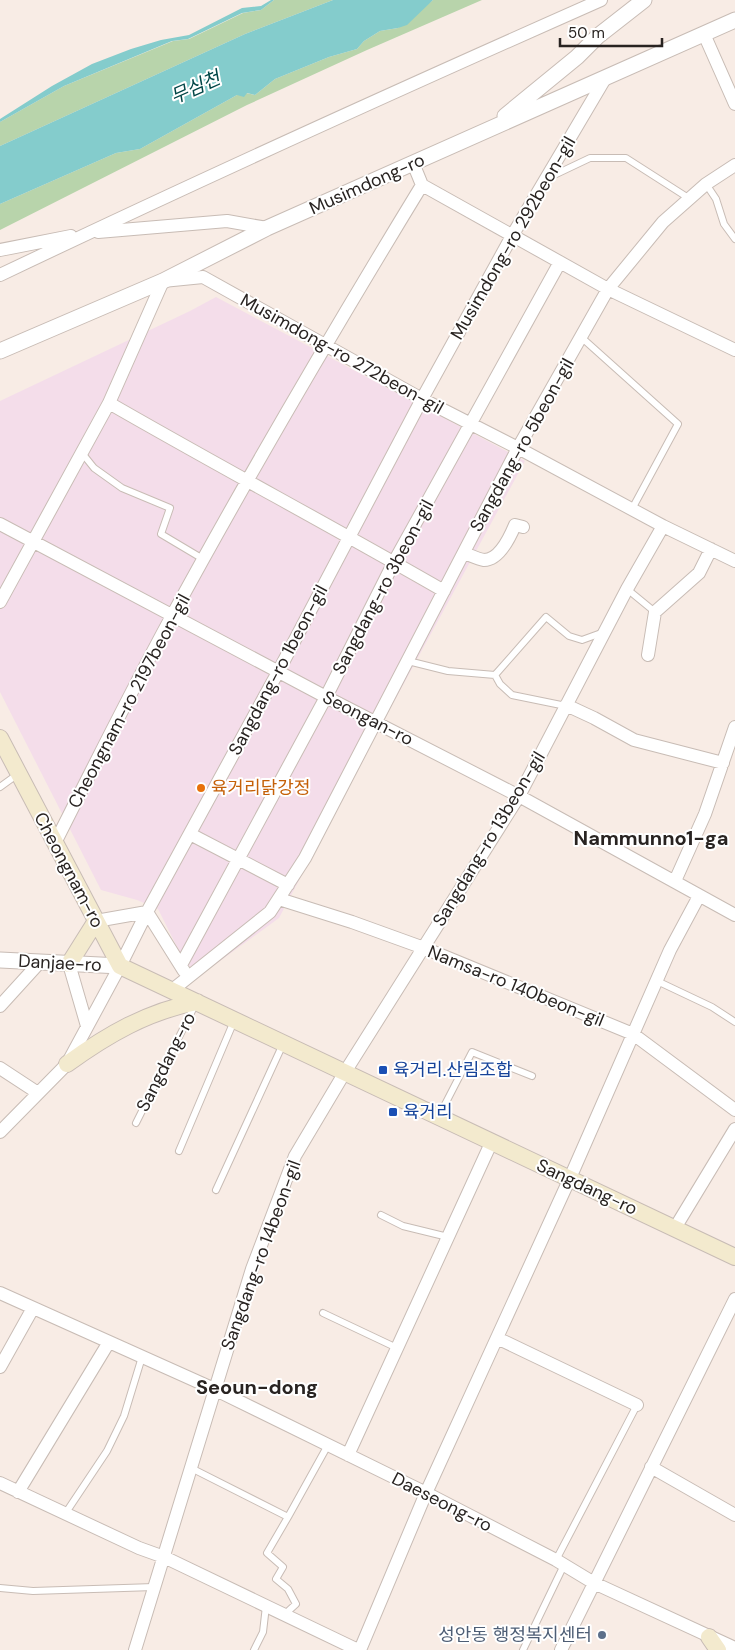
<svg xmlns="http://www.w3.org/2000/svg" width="735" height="1650" font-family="'DM Sans','Noto Sans KR',sans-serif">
  <rect width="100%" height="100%" fill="#f8ece5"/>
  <path fill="#f4ddea" d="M216,297L525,461L390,709L279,918L206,971L186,965L158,909L137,900L101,890L0,692V401L190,311Z"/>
  <path fill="#b8d4ab" d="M274,0H333L245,34L0,146V122L64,86L173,41L189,39L243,13L261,10Z
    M433,0H482L367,50L247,105L0,230V204L116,153L140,149L237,95L246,93L255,95L275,79L329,57L357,49L364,41L380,31L398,28Z"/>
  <path fill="#84cccc" d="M271,0H274L261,10L242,13L188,39L172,41L64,86L0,122V119L52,86L92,64L131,49L161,40L189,35L242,8L261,6Z
    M333,0H433L407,25L398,28L380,31L364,41L357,49L329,57L275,79L255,95L247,93L244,97L237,95L140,149L116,153L0,204V146L245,34Z"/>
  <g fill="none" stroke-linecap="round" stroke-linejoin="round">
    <defs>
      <path id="service" d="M550,177L590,158H626L690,199
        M706,184L716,199L724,224L735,239
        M581,337L678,424L632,509
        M82,453L94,468L122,488L170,508L161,534L203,559
        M627,589L655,612
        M408,661L448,671L495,675
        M566,706L512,695L500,684L495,675L546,617L569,636L582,640L604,632
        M0,787L18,774
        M657,981L712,1007L735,1022
        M439,1116L472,1052L532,1076
        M136,1123L195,1005
        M179,1151L234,1021
        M216,1190L283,1044
        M381,1215L403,1226L448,1237
        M323,1313L397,1348
        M191,1468L288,1517L328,1445
        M65,1514L107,1451L124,1416L142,1357
        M556,1560L637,1405
        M0,1588L33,1591L154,1587
        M284,1615L296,1604L288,1589L276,1579L283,1567L267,1553L288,1517
        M254,1650L263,1632L266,1606
        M523,1650L564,1565"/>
      <path id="minor" d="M704,34L735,104
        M413,163L422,185
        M422,185L608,289L735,350
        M98,232L227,221L267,228
        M0,250L71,236
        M0,275C199,180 400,89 601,0
        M109,403C220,467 333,527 444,591
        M0,524L326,697L519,796L735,915
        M464,553C470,555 477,559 484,560C499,560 510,537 515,525L523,527
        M0,602L109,403L163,281L203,277L422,399L518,448L663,526L735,561
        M648,655L655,612L699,573L711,549
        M566,705L594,718L634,740L723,763
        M190,834L288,885
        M55,843C94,766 132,689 173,614C252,469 336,326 422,185
        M675,881L705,814L735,727
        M279,899L352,922L424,948L633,1034L735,1110
        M96,921L147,912L184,971
        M69,964L87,1026
        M181,965L326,697L394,562L560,262
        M171,991L270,912L305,858L518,448L608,289L663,222L706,184L735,165
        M0,1006L40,962
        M0,1068L38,1093
        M0,1132L67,1064L120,966L147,912L278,672L422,399L512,236L606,77
        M675,1228L735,1129
        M0,1293L214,1389L426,1493L556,1560L594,1583L735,1648
        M497,1338L637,1405
        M0,1367L33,1308
        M348,1455L492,1141
        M651,1467L735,1515
        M0,1483L139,1548L164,1557L358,1650
        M18,1492L109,1342
        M135,1650L252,1269L295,1156L345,1072L519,796L627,589L663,526
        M360,1650L426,1493L570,1178L670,950L699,896
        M561,1650L735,1299"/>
      <path id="tertiary" d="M505,116L577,57L598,36L644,0
        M0,351L163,281L267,228L735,20
        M0,960L120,966"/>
      <path id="secondary" d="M0,738L120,966L735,1257
        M69,964L96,921
        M67,1064C107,1035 148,1011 197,1002
        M709,1637L718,1650"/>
    </defs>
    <use href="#service" stroke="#c8bcb5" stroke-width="8"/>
    <use href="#minor" stroke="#c8bcb5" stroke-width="14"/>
    <use href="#tertiary" stroke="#c8bcb5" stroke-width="17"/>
    <use href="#secondary" stroke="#c8bcb5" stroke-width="18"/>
    <use href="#service" stroke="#fff" stroke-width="6"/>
    <use href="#minor" stroke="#fff" stroke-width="12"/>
    <use href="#tertiary" stroke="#fff" stroke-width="15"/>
    <use href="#secondary" stroke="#f3eace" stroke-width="16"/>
  </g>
  <circle fill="#e8710a" stroke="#fff" stroke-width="2" cx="201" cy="788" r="5"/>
  <g fill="#1a4fb4" stroke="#fff" stroke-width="2">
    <rect x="378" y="1065" width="10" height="10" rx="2.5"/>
    <rect x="388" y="1107" width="10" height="10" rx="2.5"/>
  </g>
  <circle fill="#5c6f8a" stroke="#fff" stroke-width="2" cx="602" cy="1635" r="5"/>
  <g text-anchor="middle" stroke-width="4" stroke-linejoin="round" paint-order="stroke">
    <g font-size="18" fill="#282321" stroke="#fff">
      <text transform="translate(367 184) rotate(-24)" y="6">Musimdong-ro</text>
      <text transform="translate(513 238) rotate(-60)" y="6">Musimdong-ro 292beon-gil</text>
      <text transform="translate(342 354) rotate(29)" y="6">Musimdong-ro 272beon-gil</text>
      <text transform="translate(522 445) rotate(-61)" y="6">Sangdang-ro 5beon-gil</text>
      <text transform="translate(383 587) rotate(-62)" y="6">Sangdang-ro 3beon-gil</text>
      <text transform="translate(278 670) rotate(-62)" y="6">Sangdang-ro 1beon-gil</text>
      <text transform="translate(129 701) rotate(-62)" y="6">Cheongnam-ro 2197beon-gil</text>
      <text transform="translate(368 718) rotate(27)" y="6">Seongan-ro</text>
      <text transform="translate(489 839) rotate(-59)" y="6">Sangdang-ro 13beon-gil</text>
      <text transform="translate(69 870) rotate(62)" y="6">Cheongnam-ro</text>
      <text transform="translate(60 963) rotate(3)" y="6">Danjae-ro</text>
      <text transform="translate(516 986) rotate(22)" y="6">Namsa-ro 140beon-gil</text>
      <text transform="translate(166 1062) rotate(-63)" y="6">Sangdang-ro</text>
      <text transform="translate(587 1187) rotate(25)" y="6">Sangdang-ro</text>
      <text transform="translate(261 1255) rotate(-70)" y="6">Sangdang-ro 14beon-gil</text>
      <text transform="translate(442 1502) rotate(27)" y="6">Daeseong-ro</text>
    </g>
    <g font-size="18" fill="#c56008" stroke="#fff" text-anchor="start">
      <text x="211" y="794">육거리닭강정</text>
    </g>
    <g font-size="18" fill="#164399" stroke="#fff" text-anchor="start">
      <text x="393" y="1076">육거리.산림조합</text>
      <text x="403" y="1118">육거리</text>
    </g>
    <g font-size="18" fill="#4e5e75" stroke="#fff" text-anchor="end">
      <text x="592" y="1641">성안동 행정복지센터</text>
    </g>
    <g font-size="19" font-style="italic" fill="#014647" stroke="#fff">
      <text transform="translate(195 87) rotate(-24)" y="7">무심천</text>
    </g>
    <g font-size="20" font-weight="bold" fill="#282321" stroke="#fff">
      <text x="651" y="845">Nammunno1-ga</text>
      <text x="257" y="1394">Seoun-dong</text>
    </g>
  </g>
  <path d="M560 38v8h102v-8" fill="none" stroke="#282321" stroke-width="2.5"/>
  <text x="568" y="38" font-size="15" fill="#282321" stroke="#ffffff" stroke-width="4" paint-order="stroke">50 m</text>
</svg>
